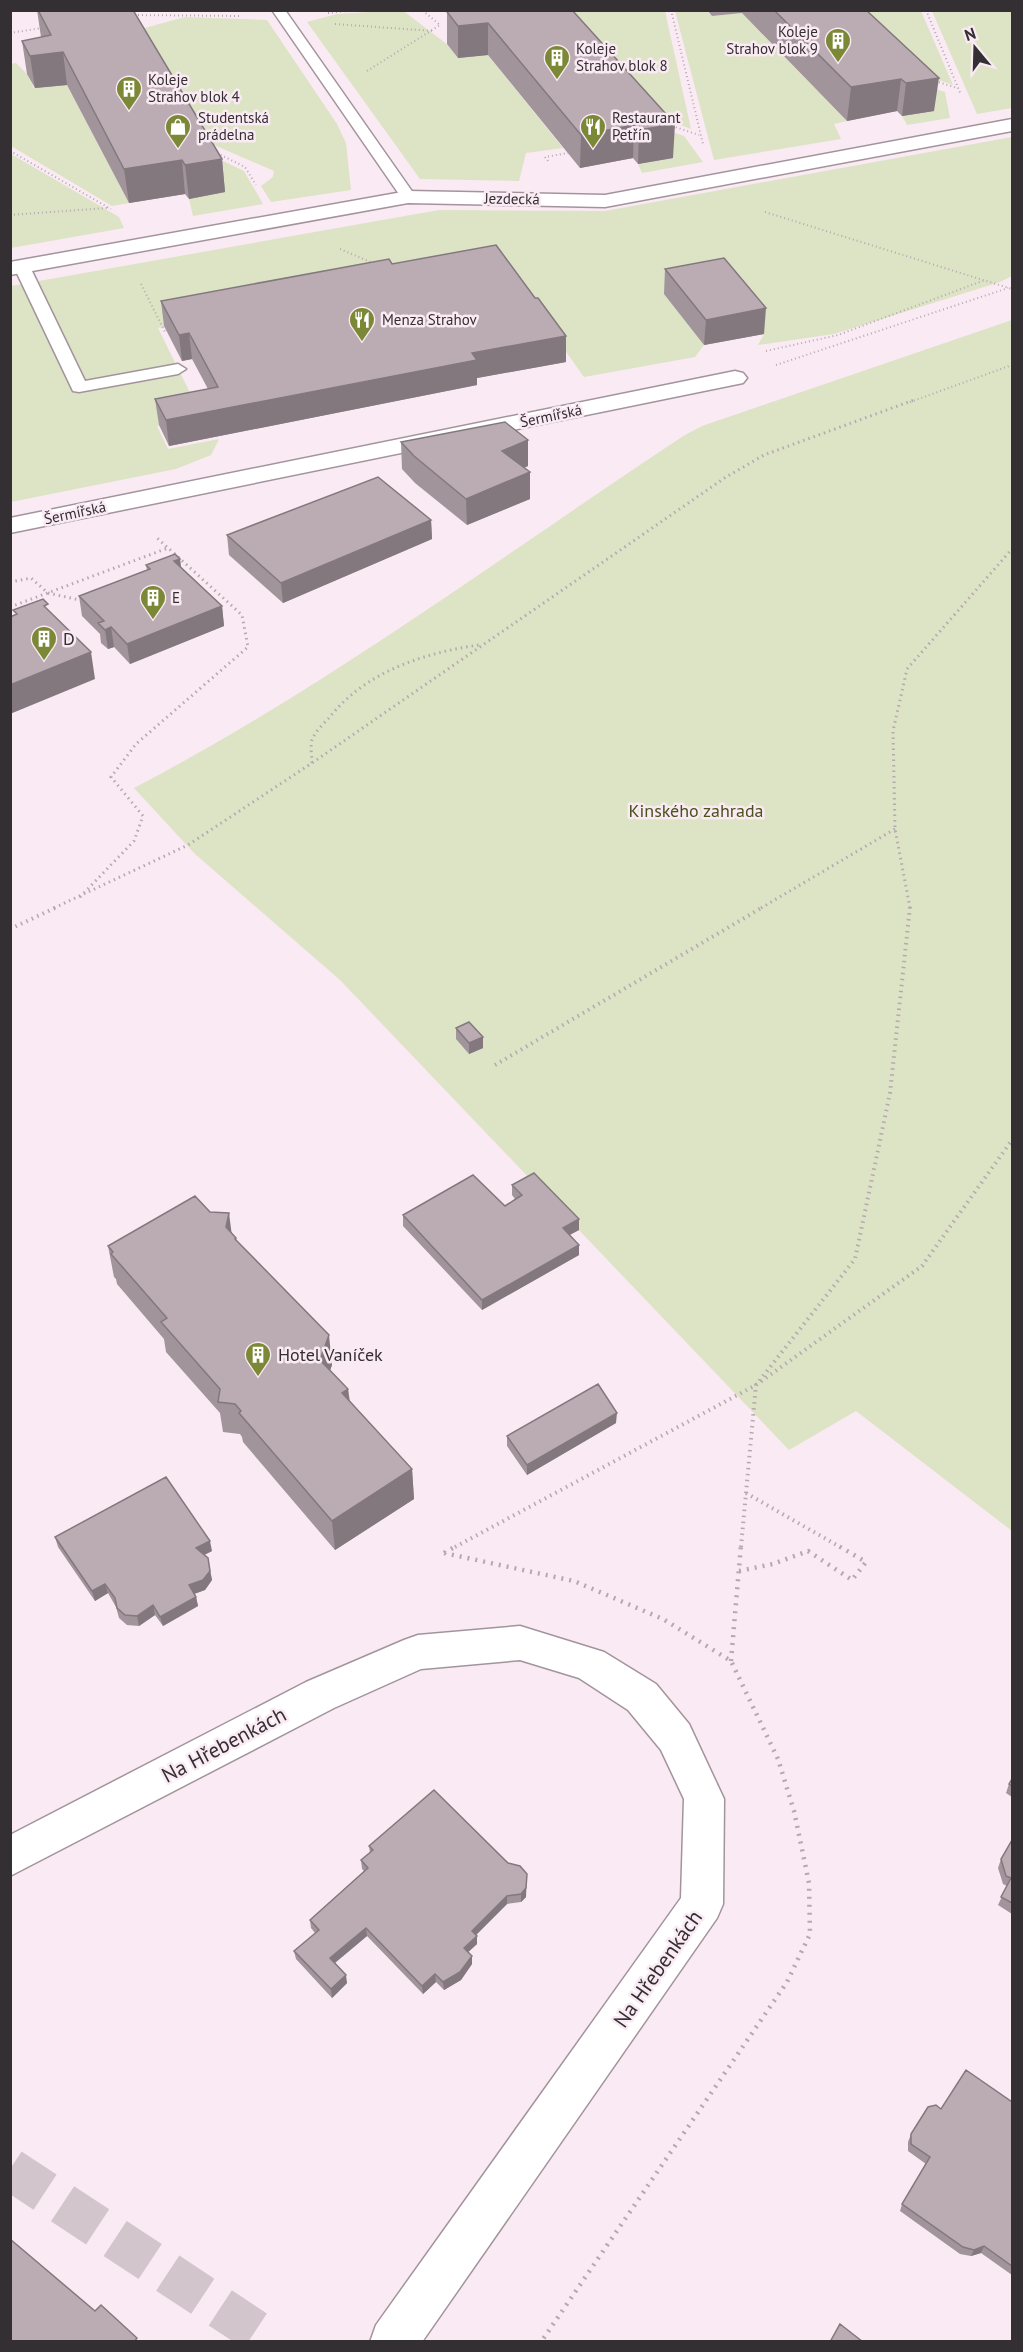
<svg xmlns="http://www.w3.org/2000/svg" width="1023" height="2352" font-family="'PT Sans',sans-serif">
  <rect width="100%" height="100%" fill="#faeaf3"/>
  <path fill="#dde3c5" d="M402,10L448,45L458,58L488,55L563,148L526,153L519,181L420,179L307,22L337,14Z
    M543,11H665L691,129L625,104Z
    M675,11H707L712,16L742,13L847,121L834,124L841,139L714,160Z
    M829,11H921L953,85L881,60Z
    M932,11H1012V108L977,114Z
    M185,17L267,20L337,124L346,143L351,190L271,202L261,186L273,177L274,171L191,135L130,32Z
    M16,63L28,75L34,88L67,85L129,203L112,206L11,146V64Z
    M900,78L945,92L950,118L907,125L902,116L934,110Z
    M639,121L684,136L703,162L642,173L638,164L672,158Z
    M1012,137V276L1000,282L834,334L758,345L764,334L665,294L704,345L695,357L584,377L503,263L158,328L202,417L157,426L168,449L219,439L211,455L176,469L11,502V286L439,210L605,211Z
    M200,150L244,171L263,204L193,216L189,199Z
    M11,154L119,217L124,228L11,248Z
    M1012,320V1531L856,1411L789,1450L340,980L195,854L134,788C327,687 503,555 685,435L702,426Z"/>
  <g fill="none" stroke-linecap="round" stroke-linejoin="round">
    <path stroke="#d2c5cc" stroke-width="42" stroke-dasharray="42 21" stroke-linecap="butt" d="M10,2169L272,2342"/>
    <defs>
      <path id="lane" d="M272,10H285L416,197L413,200H403Z
        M22,262L30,267L85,381L178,364L186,369L178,374L79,392L73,391L14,267Z"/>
      <path id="street" d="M1012,119V131L605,207L408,203L10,275V262L408,191L605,195Z
        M735,371L743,373L747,378L743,383L10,533V518Z"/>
      <path id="secondary" d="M520,1626L604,1652L656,1684L689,1724L724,1799L723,1904L717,1918L422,2342H370L376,2325L681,1898L684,1799L661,1750L628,1710L579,1678L520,1660L421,1669L334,1708L10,1876V1835L306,1682L404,1640L418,1635Z"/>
    </defs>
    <use href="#lane" stroke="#a3949c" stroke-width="3"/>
    <use href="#street" stroke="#a3949c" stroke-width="3"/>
    <use href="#secondary" stroke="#a3949c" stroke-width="3"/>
    <path stroke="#b5a9b0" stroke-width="2" stroke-dasharray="1 3" stroke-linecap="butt" d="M671,10L703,144
      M926,10L961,95
      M328,13L354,10
      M130,15L242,16
      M335,24L433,31
      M10,33L42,28
      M367,71L440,25L422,10
      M935,81L957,88
      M672,126L699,135
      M10,151L111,209
      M217,153L245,167L256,185
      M548,161L545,157L568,153
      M765,212L1012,289
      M10,215L107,208
      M340,249L375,264
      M141,284L166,334
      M766,351L838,335L985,280
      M776,365L1008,288
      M910,402L1012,365"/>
    <path stroke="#b5a9b0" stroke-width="3" stroke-dasharray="1.5 4" stroke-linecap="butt" d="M10,582L31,578L48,593L84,601
      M10,607L168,548
      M312,763C312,756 310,747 312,740C315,732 323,724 329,718C365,672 423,653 479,645
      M80,897L134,841L143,816L111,777L136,744L248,647L242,615L156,537
      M54,908L188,845L312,763L726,477L764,455L914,400
      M761,908L895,829
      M910,908L895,829L893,731L907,669L1012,549"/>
    <path stroke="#b5a9b0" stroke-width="4" stroke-dasharray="1.5 4.5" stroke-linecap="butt" d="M10,929L57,907
      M495,1065L763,907
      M746,1493L840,1547
      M455,1547L756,1385L922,1266L1012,1140
      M741,1547L756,1385L855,1259L890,1093L910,907"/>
    <path stroke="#b5a9b0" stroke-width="4.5" stroke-dasharray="2 6" stroke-linecap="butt" d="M444,1553L574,1581L663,1619L731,1661L778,1759L794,1811L809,1883L810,1934L787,1982L541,2342
      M444,1553L458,1545
      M739,1571L773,1564L808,1551L852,1580L866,1562L837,1545
      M731,1661L741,1545"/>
    <use href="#lane" fill="#fff" fill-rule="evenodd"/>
    <use href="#street" fill="#fff" fill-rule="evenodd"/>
    <use href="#secondary" fill="#fff" fill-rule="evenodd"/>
  </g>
  <path fill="#a1949b" d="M37,10H133L222,159L225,192L189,199L185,194L129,203L67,85L35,88L27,74L22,41L41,37Z
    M572,10L673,158L638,164L633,158L580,168L488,55L458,58L447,44V12Z
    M707,10H866L934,111L902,116L897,111L847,121L742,13L712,16Z
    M392,264L566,362L477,378V385L169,446L159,425L155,399L208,389L192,359L182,361L164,326L161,301Z
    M665,269L764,334L704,345L664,294Z
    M401,442L528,466L524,468L530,472V499L467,525L415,483L402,469Z
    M431,520L432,539L283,603L229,555L227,535Z
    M180,559L181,567L222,606L224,626L130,664L114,647L108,649L101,643L100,634L82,616L79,596L147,570L146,565Z
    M456,1028L483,1037V1048L469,1054L456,1039Z
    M512,1185L579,1230L570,1235L579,1245V1255L482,1310L403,1226V1215L505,1206L515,1199L512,1195Z
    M210,1212L236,1238L237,1242L332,1365L330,1370L348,1389L350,1401L412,1469L414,1499L335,1550L243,1442L242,1437L240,1434L223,1432L220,1413L166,1352L164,1339L117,1284L116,1279L114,1277L108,1246Z
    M616,1423L527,1475L507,1446V1436Z
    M55,1537L212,1551L204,1555L208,1558L212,1580L205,1590L194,1594L196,1597L198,1606L163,1626L155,1615L139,1626L127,1625L119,1618L116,1607L108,1593L95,1601L58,1547Z
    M1012,1779V1797L1006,1793L1009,1784Z
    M434,1790L526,1897L521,1902L507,1904L476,1935L477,1944L468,1952L472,1956V1964L461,1980L444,1990L436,1982L423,1994L367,1936L335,1963L347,1983L332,1998L296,1959L294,1951L315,1933L311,1928L310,1920L364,1871L362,1869L361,1860L370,1853L369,1846Z
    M1012,1840V1914L998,1905L1007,1886L1003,1884L998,1868L1001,1859Z
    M1012,2102V2275L981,2253L971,2256L960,2254L900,2211L902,2204L926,2164L908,2151V2142L911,2134L941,2109Z"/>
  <path fill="#83787e" d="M488,23V55L458,58V26Z
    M63,52L67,85L35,88L30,56Z
    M939,78L934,111L902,116L906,83Z
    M901,79L897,111L847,121L851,87Z
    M675,124L673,158L638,164L639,130Z
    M634,125L633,158L580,168L581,135Z
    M222,159L225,192L189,199L185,165Z
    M182,160L185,194L129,203L124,169Z
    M766,308L764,334L704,345L706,320Z
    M189,333L192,359L182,361L179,335Z
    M566,336V362L477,378V385L169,446L166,420L472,353Z
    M528,440V466L502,477V451Z
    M530,472V499L467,525L466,499Z
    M431,520L432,539L283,603L281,583Z
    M180,559L182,578L174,561Z
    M222,606L224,626L130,664L127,644Z
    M111,627L114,647L108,649L105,630Z
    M91,652L95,679L10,714V685Z
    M483,1037V1048L469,1054V1043Z
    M229,1213L233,1244L226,1227Z
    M579,1219V1230L563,1238V1228Z
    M579,1245V1255L482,1310V1300Z
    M329,1335L332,1365L323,1390L320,1360Z
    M348,1389L351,1419L342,1393Z
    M617,1413L616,1423L527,1475V1465Z
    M412,1469L414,1499L335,1550L332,1521Z
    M210,1541L212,1551L198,1558L196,1548Z
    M210,1571L212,1580L205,1590L191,1595L189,1585Z
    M105,1584L108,1593L95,1601L92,1591Z
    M196,1597L198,1606L163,1626L160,1617Z
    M153,1605L155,1615L139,1626L137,1616Z
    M527,1874L526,1897L521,1902V1894Z
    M507,1896V1904L472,1939V1931Z
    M366,1928L367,1936L331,1966L330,1958Z
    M477,1936V1944L464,1956V1948Z
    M472,1956V1964L461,1980L444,1990L443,1982Z
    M435,1974L436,1982L423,1994L422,1986Z
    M346,1975L347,1983L332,1998L331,1989Z
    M984,2246L981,2253L971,2256L974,2250Z"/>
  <path fill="#bbacb4" stroke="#83787e" stroke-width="1.5" d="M38,10H133L222,159L185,165L182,160L124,169L63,52L30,56L22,41L51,35Z
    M454,10H572L675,124L639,130L634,125L581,135L488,23L458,26L447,12Z
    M774,10H866L939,78L906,83L901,79L851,87Z
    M496,245L535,298H538L566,336L472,353L477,360L166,420L155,399L218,387L189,333L179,335L161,301L389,259L392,264Z
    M724,258L766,308L706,320L665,269Z
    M505,422L528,440L502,451L530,472L466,499L414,456L401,442Z
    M378,477L431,520L281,583L227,535Z
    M175,554L180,559L174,561L222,606L127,644L111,627L105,630L98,623L104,621L79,596L150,569L146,565Z
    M43,599L48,604L44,606L91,652L10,685V617L17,614L13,610Z
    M469,1022L483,1037L469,1043L456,1028Z
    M534,1173L579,1219L563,1228L579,1245L482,1300L403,1215L473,1175L505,1206L522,1195L512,1185Z
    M195,1196L210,1212L229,1213L226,1227L236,1238L235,1239L329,1335L320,1360L348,1389L342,1393L412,1469L332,1521L239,1413L241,1411L235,1404L218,1402L220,1389L161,1322L167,1318L111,1254L113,1252L108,1246Z
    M598,1384L617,1413L527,1465L507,1436Z
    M166,1477L210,1541L196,1548L208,1558L210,1571L203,1580L189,1585L196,1597L160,1617L153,1605L137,1616L125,1615L117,1608L115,1598L105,1584L92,1591L55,1537Z
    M1012,1779V1786L1009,1784Z
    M434,1790L508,1863L520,1866L527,1874L526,1888L521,1894L507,1896L472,1931L477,1936L464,1948L472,1956L460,1972L443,1982L435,1974L422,1986L366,1928L330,1958L346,1975L331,1989L294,1951L319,1930L310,1920L368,1868L361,1860L373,1850L369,1846Z
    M1012,1840V1903L1001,1897L1011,1878L1006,1876L1001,1859Z
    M966,2070L1012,2102V2266L984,2246L974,2250L963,2247L902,2204L930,2157L911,2144V2134L928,2107L936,2105L941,2109Z
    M10,2239L95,2311L101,2305L137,2338L134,2342H10Z
    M840,2324L863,2342H830Z"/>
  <defs>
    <symbol id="building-pin" viewBox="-11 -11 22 30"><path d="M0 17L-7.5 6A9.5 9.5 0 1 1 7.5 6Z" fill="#7b8836" stroke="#faeaf3"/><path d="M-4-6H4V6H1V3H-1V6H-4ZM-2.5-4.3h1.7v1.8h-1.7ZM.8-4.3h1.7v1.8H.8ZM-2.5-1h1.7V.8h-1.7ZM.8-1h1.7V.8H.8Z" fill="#fff"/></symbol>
    <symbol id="shop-pin" viewBox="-11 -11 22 30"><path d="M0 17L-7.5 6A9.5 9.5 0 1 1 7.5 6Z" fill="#7b8836" stroke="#faeaf3"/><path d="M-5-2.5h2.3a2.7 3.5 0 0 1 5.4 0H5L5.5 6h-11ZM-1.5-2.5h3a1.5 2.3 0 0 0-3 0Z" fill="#fff"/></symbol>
    <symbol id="restaurant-pin" viewBox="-11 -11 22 30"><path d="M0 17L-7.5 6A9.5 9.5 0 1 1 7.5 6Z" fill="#7b8836" stroke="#faeaf3"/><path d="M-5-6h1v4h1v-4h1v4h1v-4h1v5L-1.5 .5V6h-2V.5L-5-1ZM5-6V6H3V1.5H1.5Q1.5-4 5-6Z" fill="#fff"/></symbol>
  </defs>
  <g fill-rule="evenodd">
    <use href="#building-pin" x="823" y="26" width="30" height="40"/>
    <use href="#building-pin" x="542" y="43" width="30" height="40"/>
    <use href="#building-pin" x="114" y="74" width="30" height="40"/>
    <use href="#shop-pin" x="163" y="112" width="30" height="40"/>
    <use href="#restaurant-pin" x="578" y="112" width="30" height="40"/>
    <use href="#restaurant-pin" x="347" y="305" width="30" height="40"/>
    <use href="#building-pin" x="138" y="583" width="30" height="40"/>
    <use href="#building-pin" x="29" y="624" width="30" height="40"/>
    <use href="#building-pin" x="243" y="1340" width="30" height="40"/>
  </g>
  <g text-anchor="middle" stroke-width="5" stroke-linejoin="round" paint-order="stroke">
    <g font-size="15" fill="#342f32" stroke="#faeaf3" text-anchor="start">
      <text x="818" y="37" text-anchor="end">Koleje<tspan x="818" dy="17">Strahov blok 9</tspan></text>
      <text x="576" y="54">Koleje<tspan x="576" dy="17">Strahov blok 8</tspan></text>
      <text x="148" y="85">Koleje<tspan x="148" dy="17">Strahov blok 4</tspan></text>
      <text x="198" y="123">Studentská<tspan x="198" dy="17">prádelna</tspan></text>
      <text x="612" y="123">Restaurant<tspan x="612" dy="17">Petřín</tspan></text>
      <text x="382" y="325">Menza Strahov</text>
      <text x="172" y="603">E</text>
    </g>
    <g font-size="15" fill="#342f32" stroke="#faeaf3">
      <text transform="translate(512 199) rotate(1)" y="5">Jezdecká</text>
      <text transform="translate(551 416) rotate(-12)" y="5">Šermířská</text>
      <text transform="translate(75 513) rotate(-12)" y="5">Šermířská</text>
    </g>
    <g font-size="18" fill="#342f32" stroke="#faeaf3" text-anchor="start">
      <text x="63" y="645">D</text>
      <text x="278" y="1361">Hotel Vaníček</text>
    </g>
    <g font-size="18" fill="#4a521a" stroke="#faeaf3">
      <text x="696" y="817">Kinského zahrada</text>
    </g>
    <g font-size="21" fill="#342f32" stroke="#faeaf3">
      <text transform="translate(224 1745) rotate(-28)" y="7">Na Hřebenkách</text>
      <text transform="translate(658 1969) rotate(-55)" y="7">Na Hřebenkách</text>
    </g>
  </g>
  <rect width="1023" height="2352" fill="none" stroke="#342f32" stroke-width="24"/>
  <g transform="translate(975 48) rotate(341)" stroke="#faeaf3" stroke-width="4.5" paint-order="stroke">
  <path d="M0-4.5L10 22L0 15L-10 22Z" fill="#342f32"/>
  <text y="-9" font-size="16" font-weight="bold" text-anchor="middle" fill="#342f32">N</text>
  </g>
</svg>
